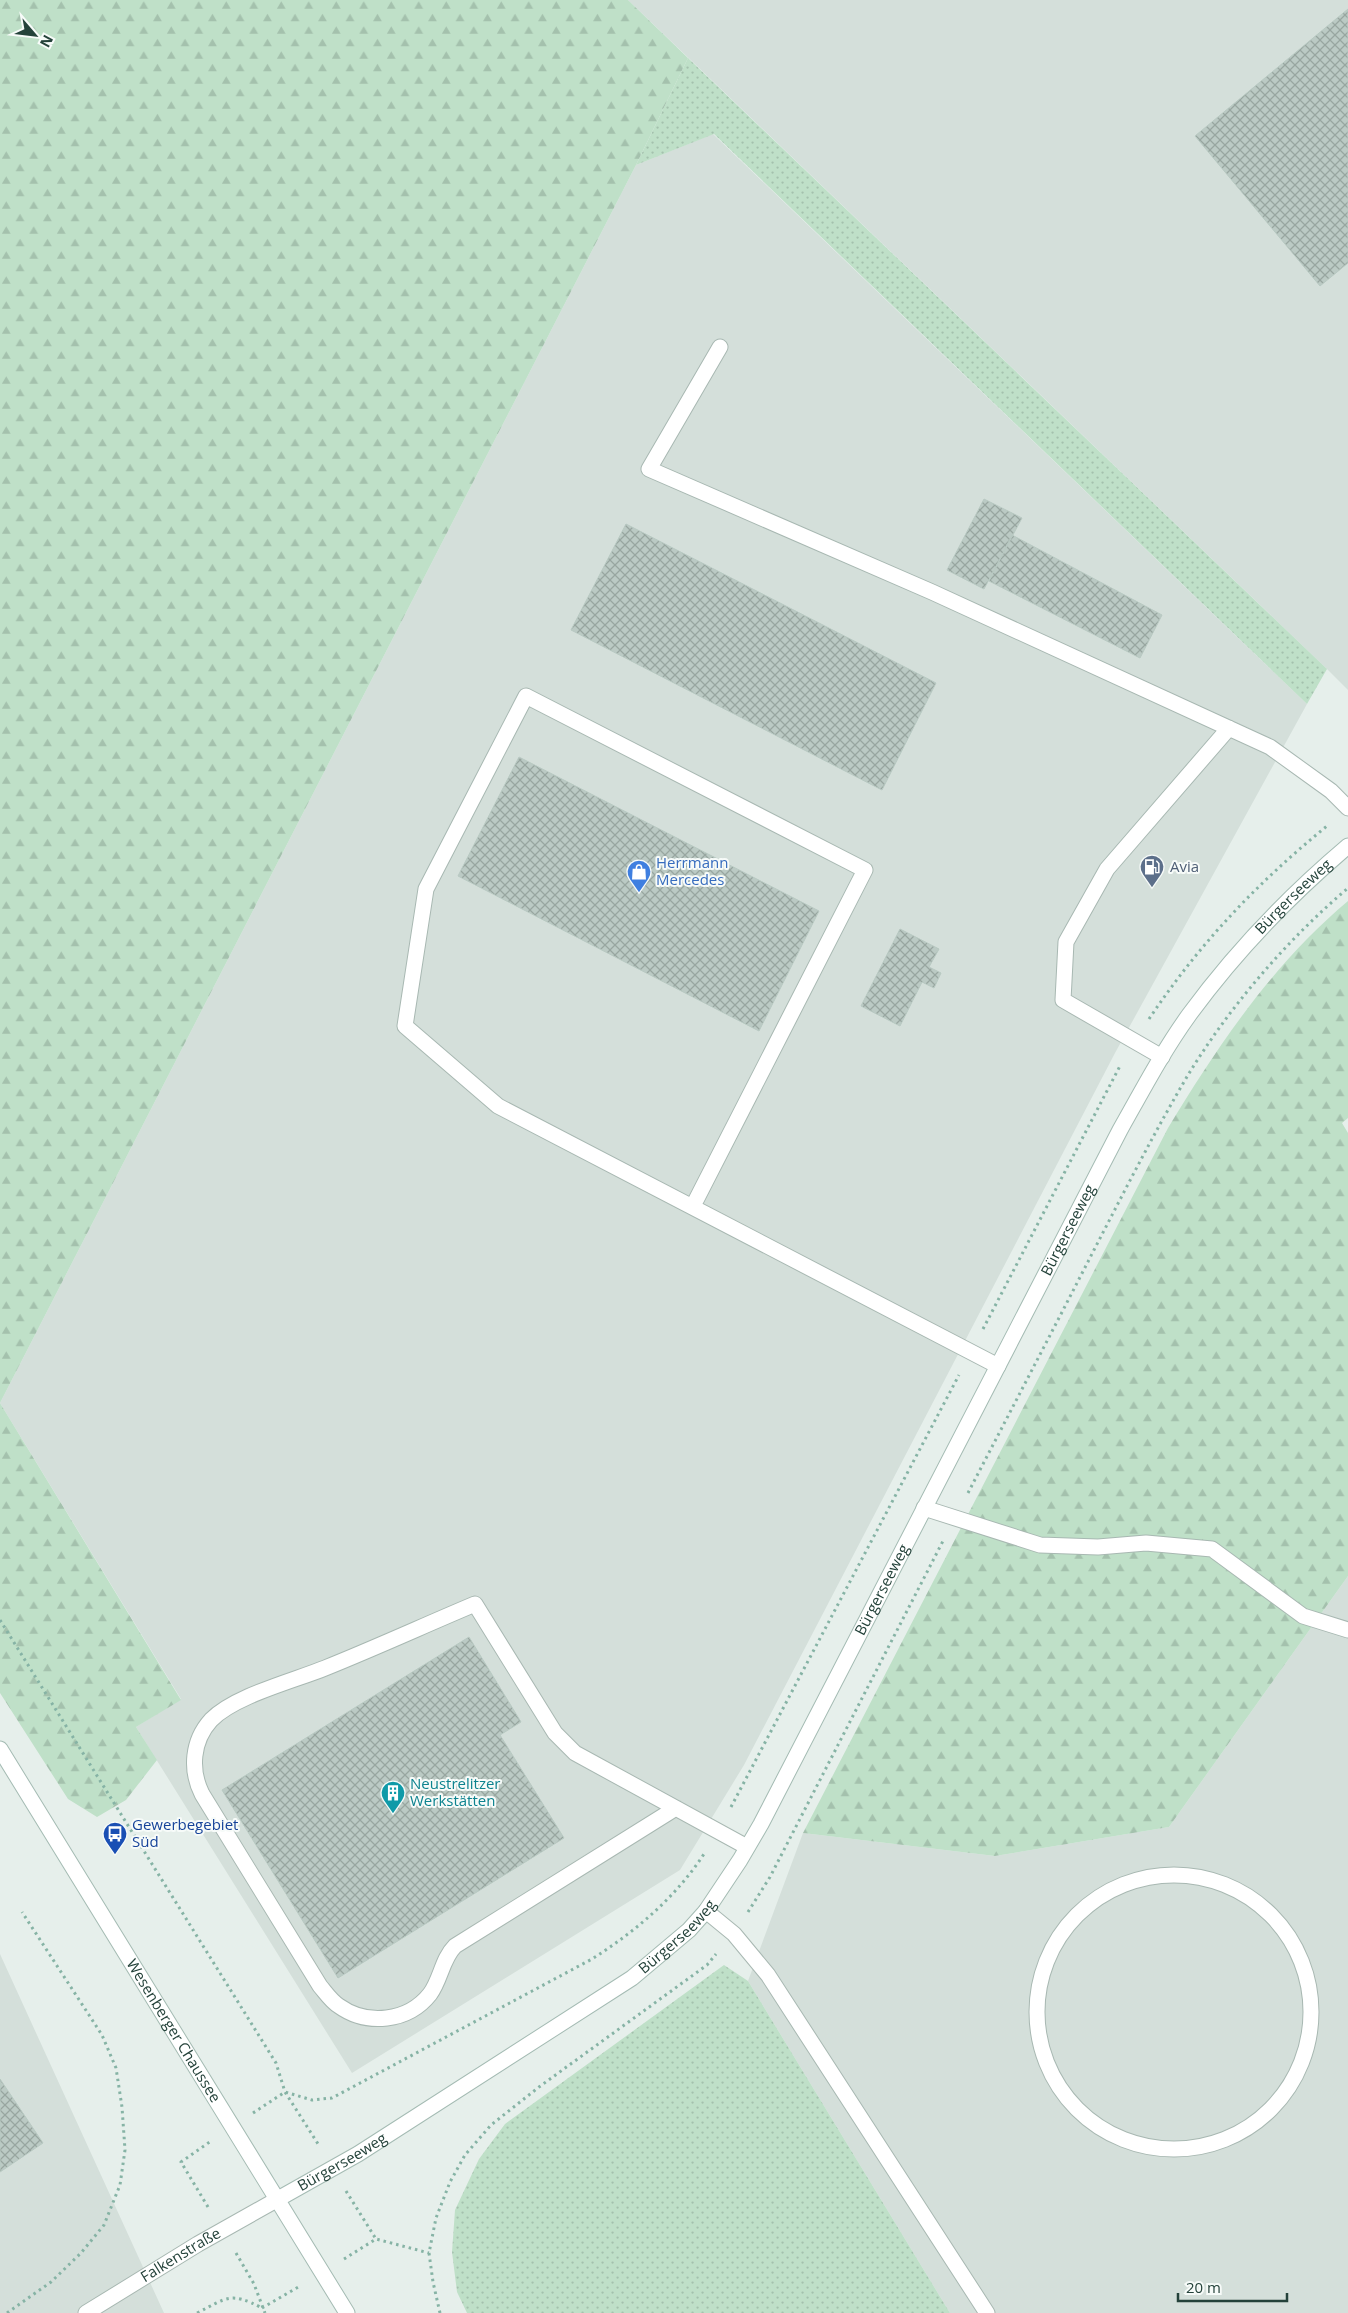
<svg xmlns="http://www.w3.org/2000/svg" width="1348" height="2313" font-family="'Open Sans',sans-serif">
  <defs>
    <pattern id="grass-dots" width="8" height="8" patternUnits="userSpaceOnUse" patternTransform="scale(1.25)"><rect width="8" height="8" fill="#bfe0c8"/><path d="M2 2h.1M6 6h.1" fill="none" stroke="#a4c1ad" stroke-width="1.8" stroke-linecap="round"/></pattern>
    <pattern id="forest-firs" width="22" height="20" patternUnits="userSpaceOnUse" patternTransform="scale(1.25)"><rect width="22" height="20" fill="#bfe0c8"/><path d="M5 1l3.5 6h-7zM16 11l3.5 6h-7z" fill="#a4c1ad"/></pattern>
    <pattern id="building-cross-hatch" width="8" height="8" patternUnits="userSpaceOnUse" patternTransform="scale(1.25)"><rect width="8" height="8" fill="#bbcac4"/><path d="M0 0l8 8M0 8l8-8" fill="none" stroke="#98a6a0"/></pattern>
  </defs>
  <rect width="100%" height="100%" fill="#e6efeb"/>
  <path fill="#d4dfda" d="M628,0H1348V690L1327,669Z
    M713,134L1307,704L1115,1053L744,1765L680,1870L352,2073L136,1727L181,1699L0,1403L636,165Z
    M1348,1576V2313H950L748,1981L803,1833L995,1856L1169,1827Z
    M0,1954L164,2313H0Z"/>
  <path fill="url(#grass-dots)" d="M688,58L1327,669L1307,704L714,134L636,165Z
    M724,1965L748,1981L950,2313H467L457,2292L452,2252L455,2210L479,2159L505,2124Z"/>
  <path fill="url(#forest-firs)" d="M0,0H628L688,58L636,165L0,1403L181,1700L136,1727L157,1760L126,1800L97,1817L68,1799L0,1693Z
    M1348,901V1118L1342,1123L1348,1133V1576L1169,1827L995,1856L803,1833L1168,1128C1218,1045 1274,963 1348,901Z"/>
  <path fill="url(#building-cross-hatch)" stroke="#b8c9c2" d="M1348,9V263L1320,286L1195,136Z
    M984,499L1022,518L984,589L947,570Z
    M626,524L936,683L882,790L571,630Z
    M1012,535L1162,615L1140,658L989,581Z
    M519,757L819,911L759,1031L458,876Z
    M900,929L939,949L929,967L941,973L934,988L922,982L900,1026L861,1006Z
    M469,1637L521,1722L500,1735L564,1838L338,1978L222,1790Z
    M0,2079L43,2143L0,2172Z"/>
  <g fill="none" stroke-linecap="round" stroke-linejoin="round">
    <defs>
      <path id="lane" d="M720,347L649,469L932,592L1270,747L1331,791L1348,808
        M1162,1057L1063,1000L1066,942L1107,869L1229,728
        M693,1206L865,870L526,696L426,889L405,1026L498,1106L998,1366
        M924,1508L1040,1545L1098,1547L1146,1543L1212,1549L1303,1616L1348,1630
        M676,1808L455,1946C442,1959 441,1979 430,1994C408,2022 367,2026 339,2006C331,2001 326,1993 320,1986L202,1794C190,1770 192,1741 211,1720C234,1696 293,1681 325,1668C375,1648 425,1625 475,1604L555,1733L575,1753L747,1847
        M1037 2012a137 137 0 1 1 274 0a137 137 0 1 1-274 0Z
        M706,1911L734,1934L768,1975L987,2313"/>
      <g id="street">
        <path id="s1" d="M86,2313L198,2244L278,2199"/>
      </g>
      <g id="secondary">
        <path id="s2" d="M0,1749L347,2313"/>
        <path id="s3" d="M278,2199L358,2154L632,1978L689,1930L706,1911L740,1860L761,1824L1120,1130C1142,1091 1163,1051 1189,1015C1235,952 1289,896 1348,846"/>
      </g>
    </defs>
    <use href="#lane" stroke="#a8b8b2" stroke-width="17"/>
    <use href="#street" stroke="#a8b8b2" stroke-width="17"/>
    <use href="#secondary" stroke="#a4bbb3" stroke-width="17"/>
    <path stroke="#86b3a5" stroke-width="3" stroke-dasharray="2.5 4" stroke-linecap="butt" d="M1149,1019C1199,944 1257,883 1327,826
      M983,1329L1121,1064
      M968,1493C1010,1412 1053,1330 1095,1248C1125,1190 1155,1131 1188,1075C1230,1006 1287,940 1348,888
      M0,1620L276,2063L285,2092L320,2147
      M731,1807L959,1375
      M748,1912L770,1877L943,1541
      M253,2113L285,2092L312,2100L332,2098L592,1959C636,1931 675,1898 704,1854
      M346,2191L376,2239
      M208,2207L181,2162L211,2141
      M236,2253L254,2284L265,2313
      M344,2259L376,2239L429,2253
      M262,2308L300,2286
      M7,2313L51,2282L81,2253L104,2225L120,2185L125,2150L122,2107L116,2068L102,2035L22,1912
      M197,2313C227,2298 230,2291 262,2308
      M440,2313L433,2282L429,2253L436,2218L450,2182L465,2155L491,2125L539,2087L707,1965L716,1954"/>
    <use href="#lane" stroke="#fff" stroke-width="15"/>
    <use href="#street" stroke="#fff" stroke-width="15"/>
    <use href="#secondary" stroke="#fff" stroke-width="15"/>
  </g>
  <defs>
    <symbol id="fuel-pin" viewBox="-11 -11 22 30"><path d="M0 17L-7.5 6A9.5 9.5 0 1 1 7.5 6Z" fill="#5c6f8a" stroke="#f7fbf9"/><path d="M-5.5-6h7V0h2V4h1.3V-2.5L3-4.5l.8-.8L6-3V5H2.5V1h-1V6h-7ZM-4.2-4.7v3.2H.2V-4.7Z" fill="#fff"/></symbol>
    <symbol id="shop-pin" viewBox="-11 -11 22 30"><path d="M0 17L-7.5 6A9.5 9.5 0 1 1 7.5 6Z" fill="#3f7fe0" stroke="#f7fbf9"/><path d="M-5-2.5h2.3a2.7 3.5 0 0 1 5.4 0H5L5.5 6h-11ZM-1.5-2.5h3a1.5 2.3 0 0 0-3 0Z" fill="#fff"/></symbol>
    <symbol id="building-pin" viewBox="-11 -11 22 30"><path d="M0 17L-7.5 6A9.5 9.5 0 1 1 7.5 6Z" fill="#0f9aa8" stroke="#f7fbf9"/><path d="M-4-6H4V6H1V3H-1V6H-4ZM-2.5-4.3h1.7v1.8h-1.7ZM.8-4.3h1.7v1.8H.8ZM-2.5-1h1.7V.8h-1.7ZM.8-1h1.7V.8H.8Z" fill="#fff"/></symbol>
    <symbol id="bus-pin" viewBox="-11 -11 22 30"><path d="M0 17L-7.5 6A9.5 9.5 0 1 1 7.5 6Z" fill="#1a4fb4" stroke="#f7fbf9"/><path d="M-5-6H5V4H4V6H2V4H-2V6H-4V4H-5ZM-3.5-4V0h7V-4ZM-3.5 1.2v1.5H-2V1.2ZM2 1.2v1.5H3.5V1.2Z" fill="#fff"/></symbol>
  </defs>
  <g fill-rule="evenodd">
    <use href="#fuel-pin" x="1138" y="853" width="28" height="38"/>
    <use href="#shop-pin" x="625" y="858" width="28" height="38"/>
    <use href="#building-pin" x="379" y="1779" width="28" height="38"/>
    <use href="#bus-pin" x="101" y="1820" width="28" height="38"/>
  </g>
  <g text-anchor="middle" stroke-width="4" stroke-linejoin="round" paint-order="stroke">
    <g font-size="15" fill="#366cbe" stroke="#f7fbf9" text-anchor="start">
      <text x="656" y="868">Herrmann<tspan x="656" dy="17">Mercedes</tspan></text>
    </g>
    <g font-size="15" fill="#4e5e75" stroke="#f7fbf9" text-anchor="start">
      <text x="1170" y="872">Avia</text>
    </g>
    <g font-size="15" fill="#24423a" stroke="#f7fbf9">
      <text dy="5" stroke="none"><textPath href="#s3" startOffset="1694">Bürgerseeweg</textPath></text>
      <text dy="5" stroke="none"><textPath href="#s3" startOffset="1289">Bürgerseeweg</textPath></text>
      <text dy="5" stroke="none"><textPath href="#s3" startOffset="884">Bürgerseeweg</textPath></text>
      <text dy="5" stroke="none"><textPath href="#s3" startOffset="479">Bürgerseeweg</textPath></text>
      <text dy="5" stroke="none"><textPath href="#s2" startOffset="331">Wesenberger Chaussee</textPath></text>
      <text dy="5" stroke="none"><textPath href="#s3" startOffset="74">Bürgerseeweg</textPath></text>
      <text dy="5" stroke="none"><textPath href="#s1" startOffset="111">Falkenstraße</textPath></text>
    </g>
    <g font-size="15" fill="#0d838f" stroke="#f7fbf9" text-anchor="start">
      <text x="410" y="1789">Neustrelitzer<tspan x="410" dy="17">Werkstätten</tspan></text>
    </g>
    <g font-size="15" fill="#164399" stroke="#f7fbf9" text-anchor="start">
      <text x="132" y="1830">Gewerbegebiet<tspan x="132" dy="17">Süd</tspan></text>
    </g>
  </g>
  <g transform="translate(35 35) rotate(118)" stroke="#f7fbf9" stroke-width="4" paint-order="stroke">
  <path d="M0-4L9 19L0 12L-9 19Z" fill="#24423a"/>
  <text y="-8" font-size="14" font-weight="bold" text-anchor="middle" fill="#24423a">N</text>
  </g>
  <path d="M1178 2293v8h109v-8" fill="none" stroke="#24423a" stroke-width="2.5"/>
  <text x="1186" y="2293" font-size="15" fill="#24423a" stroke="#f7fbf9" stroke-width="4" paint-order="stroke">20 m</text>
</svg>
